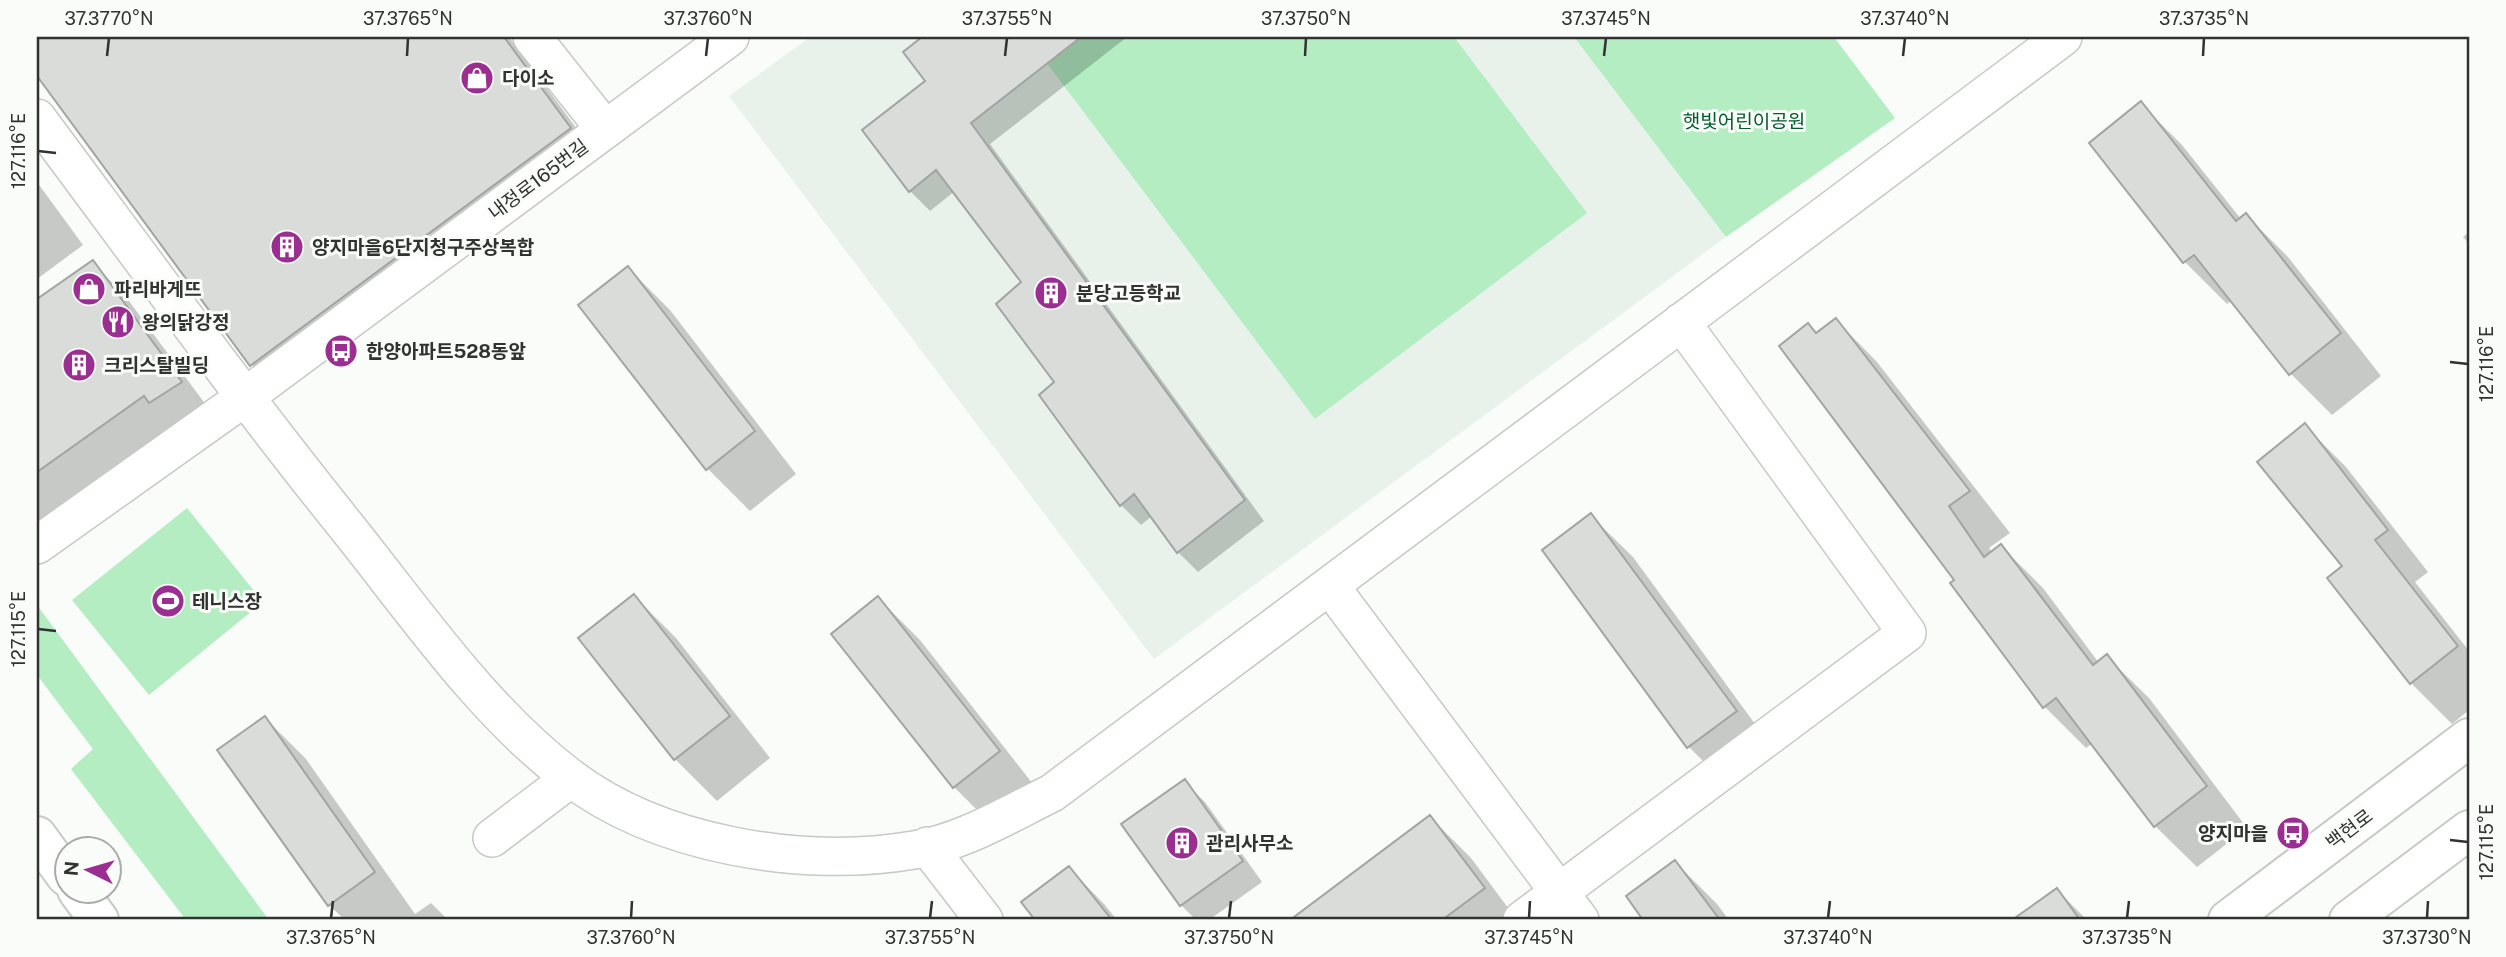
<svg xmlns="http://www.w3.org/2000/svg" width="2506" height="957" font-family="'Public Sans','Noto Sans KR',sans-serif">
  <rect width="100%" height="100%" fill="#f9fcf9"/>
  <path fill="#e8f2ea" d="M810,37H1574L1726,237L1154,659L729,96Z"/>
  <path fill="#b4edc2" d="M1079,37H1454L1587,213L1315,419L1046,62Z
    M1574,37H1834L1895,118L1726,237Z
    M187,508L263,602L149,695L72,600Z
    M37,605L269,920H186L71,769L93,749L37,675Z"/>
  <path fill="#0003" d="M37,37H509L597,156L279,392L252,365L37,74Z
    M925,37H1127L990,144L1264,521L1198,572L1178,552L1152,516L1141,525L1121,505L1042,395L1056,382L1023,282L955,191L930,211L910,191L928,82L905,52Z
    M2141,104L2182,145L2241,219L2246,215L2288,257L2381,376L2332,415L2290,373L2232,300L2227,304L2185,262L2091,143Z
    M37,182L83,245L37,279Z
    M2469,232V244L2463,237Z
    M92,263L123,293L212,413L37,525V301Z
    M628,268L670,310L796,474L750,511L708,469L581,305Z
    M1836,320L1877,362L2010,533L1989,548L1993,553L2001,546L2043,588L2099,663L2107,657L2149,698L2247,828L2197,867L2155,826L2093,743L2086,748L2045,707L1956,580L1808,325L1817,334Z
    M2305,426L2346,467L2428,572L2415,582L2469,651V710L2452,724L2411,683L2344,566Z
    M1591,516L1633,557L1777,754L1730,788L1689,747Z
    M634,596L676,638L770,758L717,801L675,759Z
    M878,598L920,640L1040,793L996,829L954,787Z
    M265,718L306,759L415,914L431,903L448,920H345L329,905Z
    M1184,782L1205,802L1262,882L1209,920H1196L1181,905L1124,825Z
    M1430,817L1471,858L1517,920H1293Z
    M1675,862L1717,904L1729,920H1646L1628,897Z
    M1069,868L1104,904L1117,920H1037L1023,903Z
    M2057,890L2087,920H2015Z"/>
  <path fill="#d9dcd9" stroke="#a1a4a2" stroke-width="2" d="M37,37H504L571,128L250,366L37,76Z
    M922,37H1081L971,123L1245,500L1177,553L1134,494L1120,506L1039,395L1054,382L996,304L1021,282L936,170L909,192L862,130L925,81L903,52Z
    M2141,101L2236,221L2246,213L2341,333L2289,375L2194,255L2183,263L2089,143Z
    M93,260L182,382L149,403L144,396L37,472V299Z
    M628,266L755,431L706,470L578,305Z
    M1836,318L1970,491L1949,506L1984,557L2001,544L2093,665L2107,654L2207,786L2154,827L2056,698L2043,708L1950,583L1954,580L1779,346L1808,323L1816,333Z
    M2305,423L2388,530L2375,540L2458,646L2410,684L2327,578L2342,566L2257,462Z
    M1591,513L1737,711L1687,748L1542,550Z
    M634,594L730,716L674,760L578,638Z
    M878,596L1000,751L953,788L831,634Z
    M265,716L375,872L328,906L217,750Z
    M1185,779L1243,861L1180,906L1121,824Z
    M1430,815L1485,888L1442,920H1290Z
    M1675,860L1720,920H1643L1626,896Z
    M1069,866L1112,920H1035L1021,902Z
    M2057,888L2080,920H2012Z"/>
  <g fill="none" stroke-linecap="round" stroke-linejoin="round">
    <defs>
      <path id="minor" d="M532,37L605,129
        M37,118C139,255 239,393 346,526C415,612 480,708 568,776C658,845 802,869 914,850C961,843 1009,814 1052,793L2063,37
        M37,545L245,397L730,37
        M1330,586L1580,920
        M492,838L571,778
        M927,846L984,920
        M1522,920L1907,633L1681,322"/>
      <path id="secondary" d="M2228,920L2469,738
        M2349,920L2469,830"/>
      <path id="primary" d="M37,836L66,876
        M77,890L99,920"/>
    </defs>
    <use href="#minor" stroke="#c6c9c6" stroke-width="40"/>
    <use href="#secondary" stroke="#c6c9c6" stroke-width="42"/>
    <use href="#primary" stroke="#c6c9c6" stroke-width="42"/>
    <use href="#minor" stroke="#fff" stroke-width="37"/>
    <use href="#secondary" stroke="#fff" stroke-width="38"/>
    <use href="#primary" stroke="#fff" stroke-width="38"/>
  </g>
  <path fill="none" stroke="#313231" stroke-width="2.5" d="M107,56L109,38M407,56L408,38M706,56L708,38M1005,56L1007,38M1305,56L1306,38M1604,56L1606,38M1903,56L1905,38M2203,56L2204,38M38,151L56,153M2450,362L2468,364M38,629L56,631M2450,840L2468,842M331,918L333,901M631,918L632,901M930,918L932,901M1229,918L1231,901M1529,918L1530,901M1828,918L1830,901M2127,918L2129,901M2427,918L2428,901"/>
  <defs>
    <symbol id="shop-disc" viewBox="-11 -11 22 22"><circle r="9.5" fill="#9b2f91" stroke="#f9fcf9"/><path d="M-5-2.5h2.3a2.7 3.5 0 0 1 5.4 0H5L5.5 6h-11ZM-1.5-2.5h3a1.5 2.3 0 0 0-3 0Z" fill="#fff"/></symbol>
    <symbol id="building-disc" viewBox="-11 -11 22 22"><circle r="9.5" fill="#9b2f91" stroke="#f9fcf9"/><path d="M-4-6H4V6H1V3H-1V6H-4ZM-2.5-4.3h1.7v1.8h-1.7ZM.8-4.3h1.7v1.8H.8ZM-2.5-1h1.7V.8h-1.7ZM.8-1h1.7V.8H.8Z" fill="#fff"/></symbol>
    <symbol id="restaurant-disc" viewBox="-11 -11 22 22"><circle r="9.5" fill="#9b2f91" stroke="#f9fcf9"/><path d="M-5-6h1v4h1v-4h1v4h1v-4h1v5L-1.5 .5V6h-2V.5L-5-1ZM5-6V6H3V1.5H1.5Q1.5-4 5-6Z" fill="#fff"/></symbol>
    <symbol id="bus-disc" viewBox="-11 -11 22 22"><circle r="9.5" fill="#9b2f91" stroke="#f9fcf9"/><path d="M-5-6H5V4H4V6H2V4H-2V6H-4V4H-5ZM-3.5-4V0h7V-4ZM-3.5 1.2v1.5H-2V1.2ZM2 1.2v1.5H3.5V1.2Z" fill="#fff"/></symbol>
    <symbol id="stadium-disc" viewBox="-11 -11 22 22"><circle r="9.5" fill="#9b2f91" stroke="#f9fcf9"/><path d="M0-5a6.5 5 0 1 0 0 10a6.5 5 0 1 0 0-10ZM-3.5-1.8h7v3.6h-7Z" fill="#fff"/></symbol>
  </defs>
  <g fill-rule="evenodd">
    <use href="#shop-disc" x="458" y="59" width="38" height="38"/>
    <use href="#building-disc" x="268" y="228" width="38" height="38"/>
    <use href="#shop-disc" x="70" y="270" width="38" height="38"/>
    <use href="#building-disc" x="1032" y="274" width="38" height="38"/>
    <use href="#restaurant-disc" x="99" y="303" width="38" height="38"/>
    <use href="#bus-disc" x="322" y="332" width="38" height="38"/>
    <use href="#building-disc" x="60" y="346" width="38" height="38"/>
    <use href="#stadium-disc" x="149" y="582" width="38" height="38"/>
    <use href="#bus-disc" x="2274" y="814" width="38" height="38"/>
    <use href="#building-disc" x="1163" y="824" width="38" height="38"/>
  </g>
  <g text-anchor="middle" stroke-width="6" stroke-linejoin="round" paint-order="stroke">
    <g font-size="19" font-weight="bold" fill="#313231" stroke="#f9fcf9" text-anchor="start">
      <text x="502" y="85">다이소</text>
      <text x="312" y="254">양지마을6단지청구주상복합</text>
      <text x="114" y="296">파리바게뜨</text>
      <text x="1076" y="300">분당고등학교</text>
      <text x="142" y="329">왕의닭강정</text>
      <text x="366" y="358">한양아파트528동앞</text>
      <text x="104" y="372">크리스탈빌딩</text>
      <text x="192" y="608">테니스장</text>
      <text x="2268" y="840" text-anchor="end">양지마을</text>
      <text x="1206" y="850">관리사무소</text>
    </g>
    <g font-size="19" fill="#015b2b" stroke="#f9fcf9">
      <text x="1744" y="128">햇빛어린이공원</text>
    </g>
    <g font-size="19" fill="#313231" stroke="#f9fcf9">
      <text transform="translate(538 179) rotate(-37)" y="7">내정로165번길</text>
      <text transform="translate(2349 829) rotate(-37)" y="7">백현로</text>
    </g>
  </g>
  <rect width="2506" height="957" fill="none" stroke="#f9fcf9" stroke-width="77"/>
  <g transform="translate(88 870) rotate(275)"><circle r="33" fill="#f9fcf9" stroke="#a9aba9" stroke-width="2"/>
  <path d="M0-5L12 26L0 18L-12 26Z" fill="#9b2f91"/>
  <text y="-10" font-size="19" font-weight="bold" text-anchor="middle" fill="#313231">N</text>
  </g>
  <rect x="38" y="38" width="2430" height="880" fill="none" stroke="#313231" stroke-width="2.5"/>
  <g font-size="18" text-anchor="middle" fill="#313231">
    <text x="109" y="25">37.3770°N</text>
    <text x="408" y="25">37.3765°N</text>
    <text x="708" y="25">37.3760°N</text>
    <text x="1007" y="25">37.3755°N</text>
    <text x="1306" y="25">37.3750°N</text>
    <text x="1606" y="25">37.3745°N</text>
    <text x="1905" y="25">37.3740°N</text>
    <text x="2204" y="25">37.3735°N</text>
    <text transform="translate(19 151) rotate(-90)" y="6">127.116°E</text>
    <text transform="translate(2487 364) rotate(-90)" y="6">127.116°E</text>
    <text transform="translate(19 629) rotate(-90)" y="6">127.115°E</text>
    <text transform="translate(2487 842) rotate(-90)" y="6">127.115°E</text>
    <text x="331" y="944">37.3765°N</text>
    <text x="631" y="944">37.3760°N</text>
    <text x="930" y="944">37.3755°N</text>
    <text x="1229" y="944">37.3750°N</text>
    <text x="1529" y="944">37.3745°N</text>
    <text x="1828" y="944">37.3740°N</text>
    <text x="2127" y="944">37.3735°N</text>
    <text x="2427" y="944">37.3730°N</text>
  </g>
</svg>
